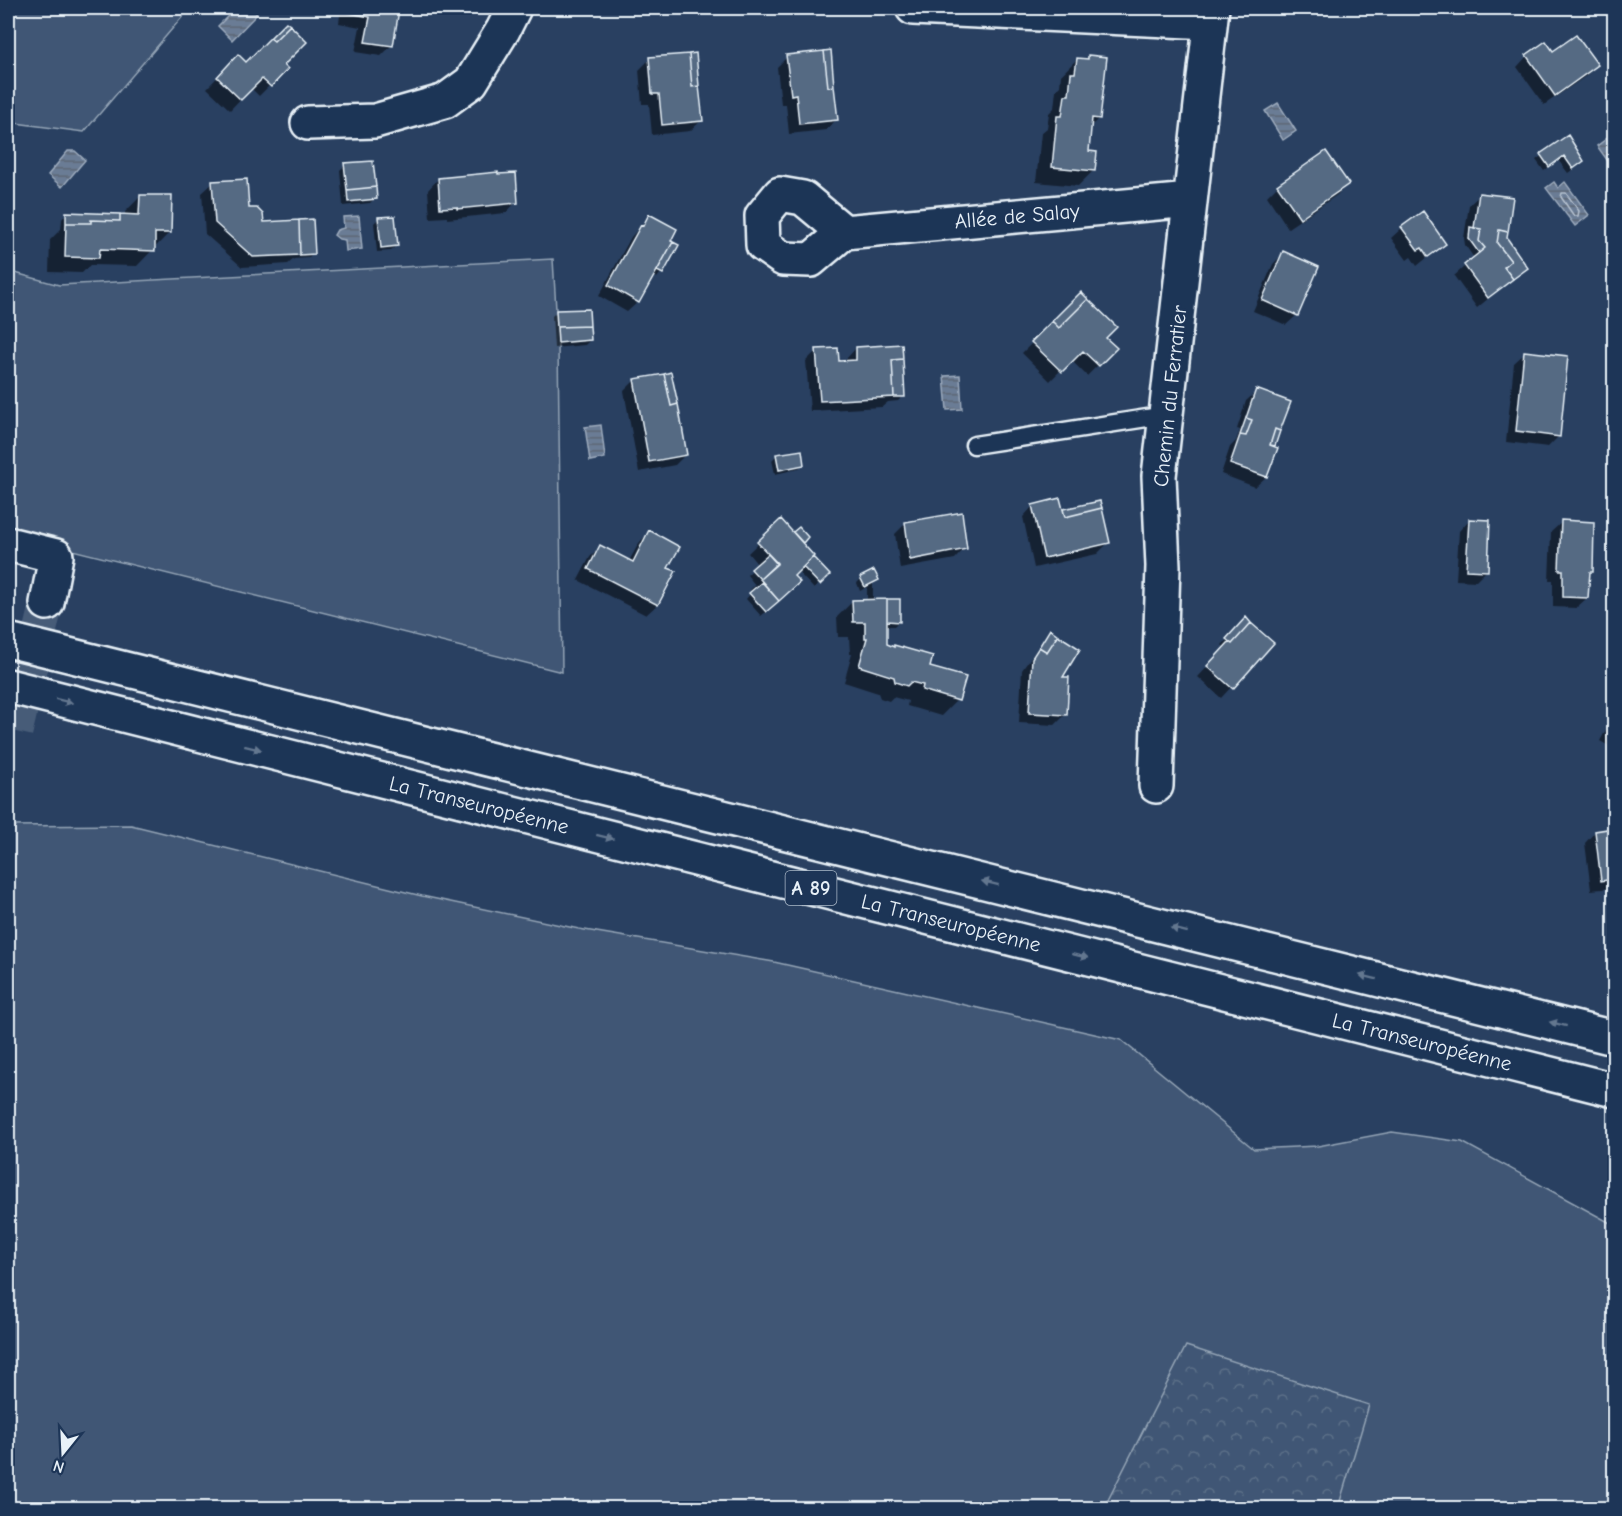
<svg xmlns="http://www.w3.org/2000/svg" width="1622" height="1516" font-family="'Comic Neue',sans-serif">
  <defs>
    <pattern id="forest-crowns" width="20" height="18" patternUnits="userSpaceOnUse" patternTransform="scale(1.5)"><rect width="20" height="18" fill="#415774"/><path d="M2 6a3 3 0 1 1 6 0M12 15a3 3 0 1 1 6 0" fill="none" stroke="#5c7089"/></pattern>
    <pattern id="water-rules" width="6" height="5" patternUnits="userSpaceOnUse" patternTransform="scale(1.5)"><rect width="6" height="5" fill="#6b7c95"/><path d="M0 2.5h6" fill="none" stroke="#5a6573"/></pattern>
  </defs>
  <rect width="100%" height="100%" fill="#294061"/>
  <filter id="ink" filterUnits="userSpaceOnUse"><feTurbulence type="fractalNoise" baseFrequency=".0167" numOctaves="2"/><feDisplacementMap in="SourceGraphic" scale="12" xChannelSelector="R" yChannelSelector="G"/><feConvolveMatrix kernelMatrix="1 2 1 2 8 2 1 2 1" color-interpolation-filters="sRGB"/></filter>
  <g filter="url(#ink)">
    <path fill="#415774" stroke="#94a4b6" stroke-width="1.5" d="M8,8H190L84,132L8,122Z
      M553,259L558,343L562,672L8,534V271L59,285Z
      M131,825L422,896L579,929L774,962L1121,1040L1254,1149L1318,1146L1392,1132L1462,1142L1614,1225V1508H8V826Z"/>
    <path fill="url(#forest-crowns)" stroke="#94a4b6" stroke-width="1.5" d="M1186,1346L1369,1405L1338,1508H1104Z"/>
    <path fill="url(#water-rules)" stroke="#9dabbd" stroke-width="1.5" d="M236,8H255L254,11L257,14L232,40L218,26Z
      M1278,103L1296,131L1283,140L1265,111Z
      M1614,133V161L1610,164L1597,146Z
      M68,151H75L85,160L62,187L48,175Z
      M1554,182L1558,188L1565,182L1589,215L1575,226L1546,188Z
      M359,216L362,249L346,251L345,240L339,239L334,235L337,230L344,228L343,217Z
      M960,375L962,409L947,410L944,376Z
      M601,425L605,458L590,461L585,427Z"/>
    <path fill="#0007" d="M339,8H390L388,10L392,45L381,56L355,52L360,27L339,23L341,8Z
      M1500,8H1511L1504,13Z
      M238,56L246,64L282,65L286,69L259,96L251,88L230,110L207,88Z
      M1527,56L1596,65L1586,76L1544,105L1517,67Z
      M787,57L836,120L826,130L789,134L786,104H781L777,67Z
      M1089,57L1099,118L1090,127L1087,153L1094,170L1078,186L1036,182L1041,133L1047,128L1049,113L1054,108L1056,90L1060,86L1061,75L1077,59L1086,60Z
      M650,59L701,121L690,131L652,135L649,104H642L639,70Z
      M1567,137L1578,166L1568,173L1558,160L1544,171L1536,160Z
      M1325,153L1347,184L1337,195L1288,228L1267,196L1277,186Z
      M345,165L375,198L370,203L343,206L340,170Z
      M497,175L516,202L506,213L447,219V217L430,218L428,190L438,179Z
      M213,183L263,223L313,253L308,258L294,259L288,264L242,267L205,234L202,193Z
      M1480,195L1506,239L1507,283L1477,308L1454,276L1474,258L1465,245L1464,238L1469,205Z
      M141,196L170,232L137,266L90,265L82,273L49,272L50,240L61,229L62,219L66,214L125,216V212Z
      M650,216L669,241L677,246L661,273L657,278L653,276L638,302L627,312L599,296L631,237Z
      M379,218L396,246L391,251L377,252L374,223Z
      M1402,228L1444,244L1417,266L1411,257L1407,260L1391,238Z
      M1284,253L1297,315L1286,325L1253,311L1273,264Z
      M1081,294L1104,338L1115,348L1087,376L1071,360L1050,381L1022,353Z
      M557,311L590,340L585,345L554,348L552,316Z
      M856,348L903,396L898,401L888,402L882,407L810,411L806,361L816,351L838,362H846V359Z
      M1525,353L1559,436L1548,447L1506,442L1514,363Z
      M634,381L685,455L675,465L639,472L624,391Z
      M1257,391L1274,446L1266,477L1255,487L1221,474L1230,447L1236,441L1240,430L1237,429L1246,401Z
      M777,455L803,464L798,469L775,474L772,460Z
      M1033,506L1062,512L1064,510L1108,543L1097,554L1034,568L1023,517Z
      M1469,520L1487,570L1476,581L1456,580L1459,531Z
      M781,521L793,534L799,529L806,537L801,543L806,563L828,575L814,589L797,571L792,576L788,593L761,616L746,599L752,592L750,590L755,585L747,575L758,565L748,553Z
      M1562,522L1591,571L1588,574L1587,598L1576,608L1553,607V580H1549L1551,532Z
      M905,524L965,548L955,559L900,569L895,534Z
      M649,532L666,569L674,572L657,605L646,615L578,580L590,557L601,547L629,561L639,543Z
      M861,579H877L873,583V601L899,621L894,626H885L886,645L928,668L957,700L941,716L907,706L908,701L893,697L889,701L880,698L878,693L844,682L852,654H850L849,637H838L837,617L853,601H867V587L860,591L857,583Z
      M1246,620L1272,643L1221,698L1198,677L1225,648L1222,645Z
      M1050,631L1065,715L1055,725L1019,723L1022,670Z
      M1614,703V749L1600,741L1614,715L1609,713Z
      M1614,830V888L1591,890L1585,843L1595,832Z"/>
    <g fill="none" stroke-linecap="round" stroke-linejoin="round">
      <path stroke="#b6c2d0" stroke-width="1.5" d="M1562,193H1566L1579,211L1578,216H1574L1561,197Z"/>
    </g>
    <path fill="#556a83" stroke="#e8f1f8" stroke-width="1.5" d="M350,8H385L399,10L393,46L365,42L370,17L349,13Z
      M286,22L290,25L274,41L270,38Z
      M290,25L307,42L284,65L288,69L271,87L262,79L241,100L217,77L238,54L246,62L270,38L274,41Z
      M1576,35L1598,65L1555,96L1526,55L1546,41L1553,51Z
      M831,50L834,86L828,87L824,51Z
      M824,51L828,87L834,86L838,120L799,124L796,94L791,95L786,55Z
      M696,53L699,86L692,87L689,54Z
      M689,54L692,87L699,86L703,121L662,125L659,94H652L649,57Z
      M1088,55L1107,57L1100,119L1092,118L1089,151L1097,152L1095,171L1052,167L1057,116H1062L1065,95H1069L1071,73H1075L1077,58L1088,59Z
      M1568,135L1584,161L1573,169L1564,156L1549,167L1540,154Z
      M1326,151L1349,184L1300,218L1277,185Z
      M373,161L376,187L347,190L344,163Z
      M498,172V174L516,173L518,203L457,209V207L440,208L438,178Z
      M247,179L249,208H257L263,214L264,222L299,220L300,255L253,257L215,223L212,181Z
      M376,187L377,199L348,202L347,190Z
      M1479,193L1513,197L1508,232L1499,230L1497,243L1511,261L1504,267L1513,279L1488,298L1464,265L1485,248L1479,241L1481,229L1474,228Z
      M140,195H172L171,233H155V251L100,249L99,258L65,257L66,223H91V220L120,221V214L139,215Z
      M1423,211L1446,244L1428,257L1422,248L1418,250L1401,227Z
      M66,212L120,214V221L91,220V223H66Z
      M649,214L677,229L671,241L673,242L639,303L608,285L641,225L643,226Z
      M395,216L398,246L381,248L378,217Z
      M313,219L315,254L300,255L299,220Z
      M1470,227L1481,229L1479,241L1485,248L1479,253L1469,239Z
      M1499,230L1508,232L1507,238L1528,268L1513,279L1504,267L1511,261L1497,243Z
      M673,242L679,245L663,274L657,271Z
      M1283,251L1319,267L1298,316L1262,300Z
      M1081,292L1088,299L1059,328L1052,321Z
      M1088,299L1117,327L1106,338L1117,348L1099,366L1083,351L1062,372L1031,342L1052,321L1059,328Z
      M589,309L590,326L557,327L556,310Z
      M590,326L591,340L558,343L557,327Z
      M902,344L903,359L892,360L894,397L820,401L816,349L838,348L839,361L856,360V347Z
      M1524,351L1568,356L1560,437L1516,431Z
      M903,359L905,397H894L892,360Z
      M671,372L678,404L671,406L664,374Z
      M664,374L671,406L678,404L687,455L649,462L634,379Z
      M1256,389L1291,402L1280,431L1275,429L1270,445L1278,448L1267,477L1230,464L1240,435L1246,436L1252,420L1246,418Z
      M1246,418L1252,420L1246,436L1240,435Z
      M1275,429L1280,431L1275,446L1270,445Z
      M802,450L804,465L779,470L776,454Z
      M1060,498L1065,517L1102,508L1110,543L1044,558L1032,505Z
      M1100,501L1102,508L1065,517L1063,509Z
      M962,512L967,549L910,560L905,522Z
      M781,519L814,556L794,576L800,582L779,601L760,579L777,563L757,542Z
      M1469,519L1490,520L1488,571L1466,570Z
      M1561,520L1594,522L1593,572H1590L1588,598L1563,597V570H1559Z
      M799,527L808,537L803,543L793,532Z
      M649,530L680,547L668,568L676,571L658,605L588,569L600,545L633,562Z
      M768,554L777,564L760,579L751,569Z
      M813,557L830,575L820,585L803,567Z
      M874,570L879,580L865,587L860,577Z
      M762,582L779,601L766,612L749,593Z
      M887,599V644L894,647V645L933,656L930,667L966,677L959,701L922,690L923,685L911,682L907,686L895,682L894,677L859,666L867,638H865V622H853L852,600Z
      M887,599H900V622L887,621Z
      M1246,617L1251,623L1232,644L1226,639Z
      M1251,623L1274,643L1233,689L1207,666L1229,642L1232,644Z
      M1050,629L1058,635L1047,652L1039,647Z
      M1058,635L1080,649L1063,677H1069L1067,715L1029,713L1032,658L1039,647L1047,652Z
      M1614,828V879L1601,881L1595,831Z"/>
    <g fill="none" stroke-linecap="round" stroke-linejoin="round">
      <path stroke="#465b78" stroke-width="33" stroke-dasharray="33 16" stroke-linecap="butt" d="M16,732L47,603"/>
      <defs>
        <path id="lane" d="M974,445L1166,415"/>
        <path id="street" d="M913,8L1210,22
          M308,123L375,121L445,101L471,82L503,30L514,8
          M844,232L803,198L780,194L762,216L763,245L783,259L811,260L844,232L1190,200
          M8,544L56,556L47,603
          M1156,786L1163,566L1159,476L1212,8"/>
        <path id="highway" d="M8,640L1614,1038
          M8,686L1614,1090"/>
      </defs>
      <use href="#lane" stroke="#e8f1f8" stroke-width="21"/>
      <use href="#street" stroke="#e8f1f8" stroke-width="38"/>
      <use href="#highway" stroke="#e8f1f8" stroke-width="38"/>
      <use href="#lane" stroke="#1d3557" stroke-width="16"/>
      <use href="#street" stroke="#1d3557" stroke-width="33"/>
      <use href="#highway" stroke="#1d3557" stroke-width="33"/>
    </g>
    <defs><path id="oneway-solid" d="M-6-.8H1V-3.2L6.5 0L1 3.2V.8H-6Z" transform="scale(1.5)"/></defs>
    <g fill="#64778f">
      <use href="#oneway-solid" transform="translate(64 701) rotate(14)"/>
      <use href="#oneway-solid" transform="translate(253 748) rotate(14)"/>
      <use href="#oneway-solid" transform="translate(605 837) rotate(14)"/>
      <use href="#oneway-solid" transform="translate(990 883) rotate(-166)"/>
      <use href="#oneway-solid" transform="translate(1179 930) rotate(-166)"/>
      <use href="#oneway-solid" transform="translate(1080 956) rotate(14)"/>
      <use href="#oneway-solid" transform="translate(1368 977) rotate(-166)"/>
      <use href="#oneway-solid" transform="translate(1558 1024) rotate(-166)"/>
    </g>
  </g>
  <g text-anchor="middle" stroke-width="4.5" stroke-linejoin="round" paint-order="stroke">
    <rect fill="#1d3557" stroke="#abb9c8" stroke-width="1.5" x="785.5" y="871" width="51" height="34" rx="4.5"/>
    <g font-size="20" font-weight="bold" fill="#e8f1f8">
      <text x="811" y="895">A 89</text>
    </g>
    <g font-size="21" fill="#e8f1f8" stroke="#1d3557">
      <text transform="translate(1017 216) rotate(-5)" y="7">Allée de Salay</text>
      <text transform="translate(1170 396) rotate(-84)" y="7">Chemin du Ferratier</text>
      <text transform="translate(479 805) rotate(14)" y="7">La Transeuropéenne</text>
      <text transform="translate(951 923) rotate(14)" y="7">La Transeuropéenne</text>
      <text transform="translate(1422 1042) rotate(14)" y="7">La Transeuropéenne</text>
    </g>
  </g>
  <rect width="1622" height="1516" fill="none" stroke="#1d3557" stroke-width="30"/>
  <rect x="15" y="15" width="1592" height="1486" fill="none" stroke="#e8f1f8" stroke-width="2" filter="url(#ink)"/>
  <g transform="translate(63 1453) rotate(198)" stroke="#1d3557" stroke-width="4.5" paint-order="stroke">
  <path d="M0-4.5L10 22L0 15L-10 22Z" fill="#e8f1f8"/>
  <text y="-9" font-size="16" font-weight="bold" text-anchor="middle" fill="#e8f1f8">N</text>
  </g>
</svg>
